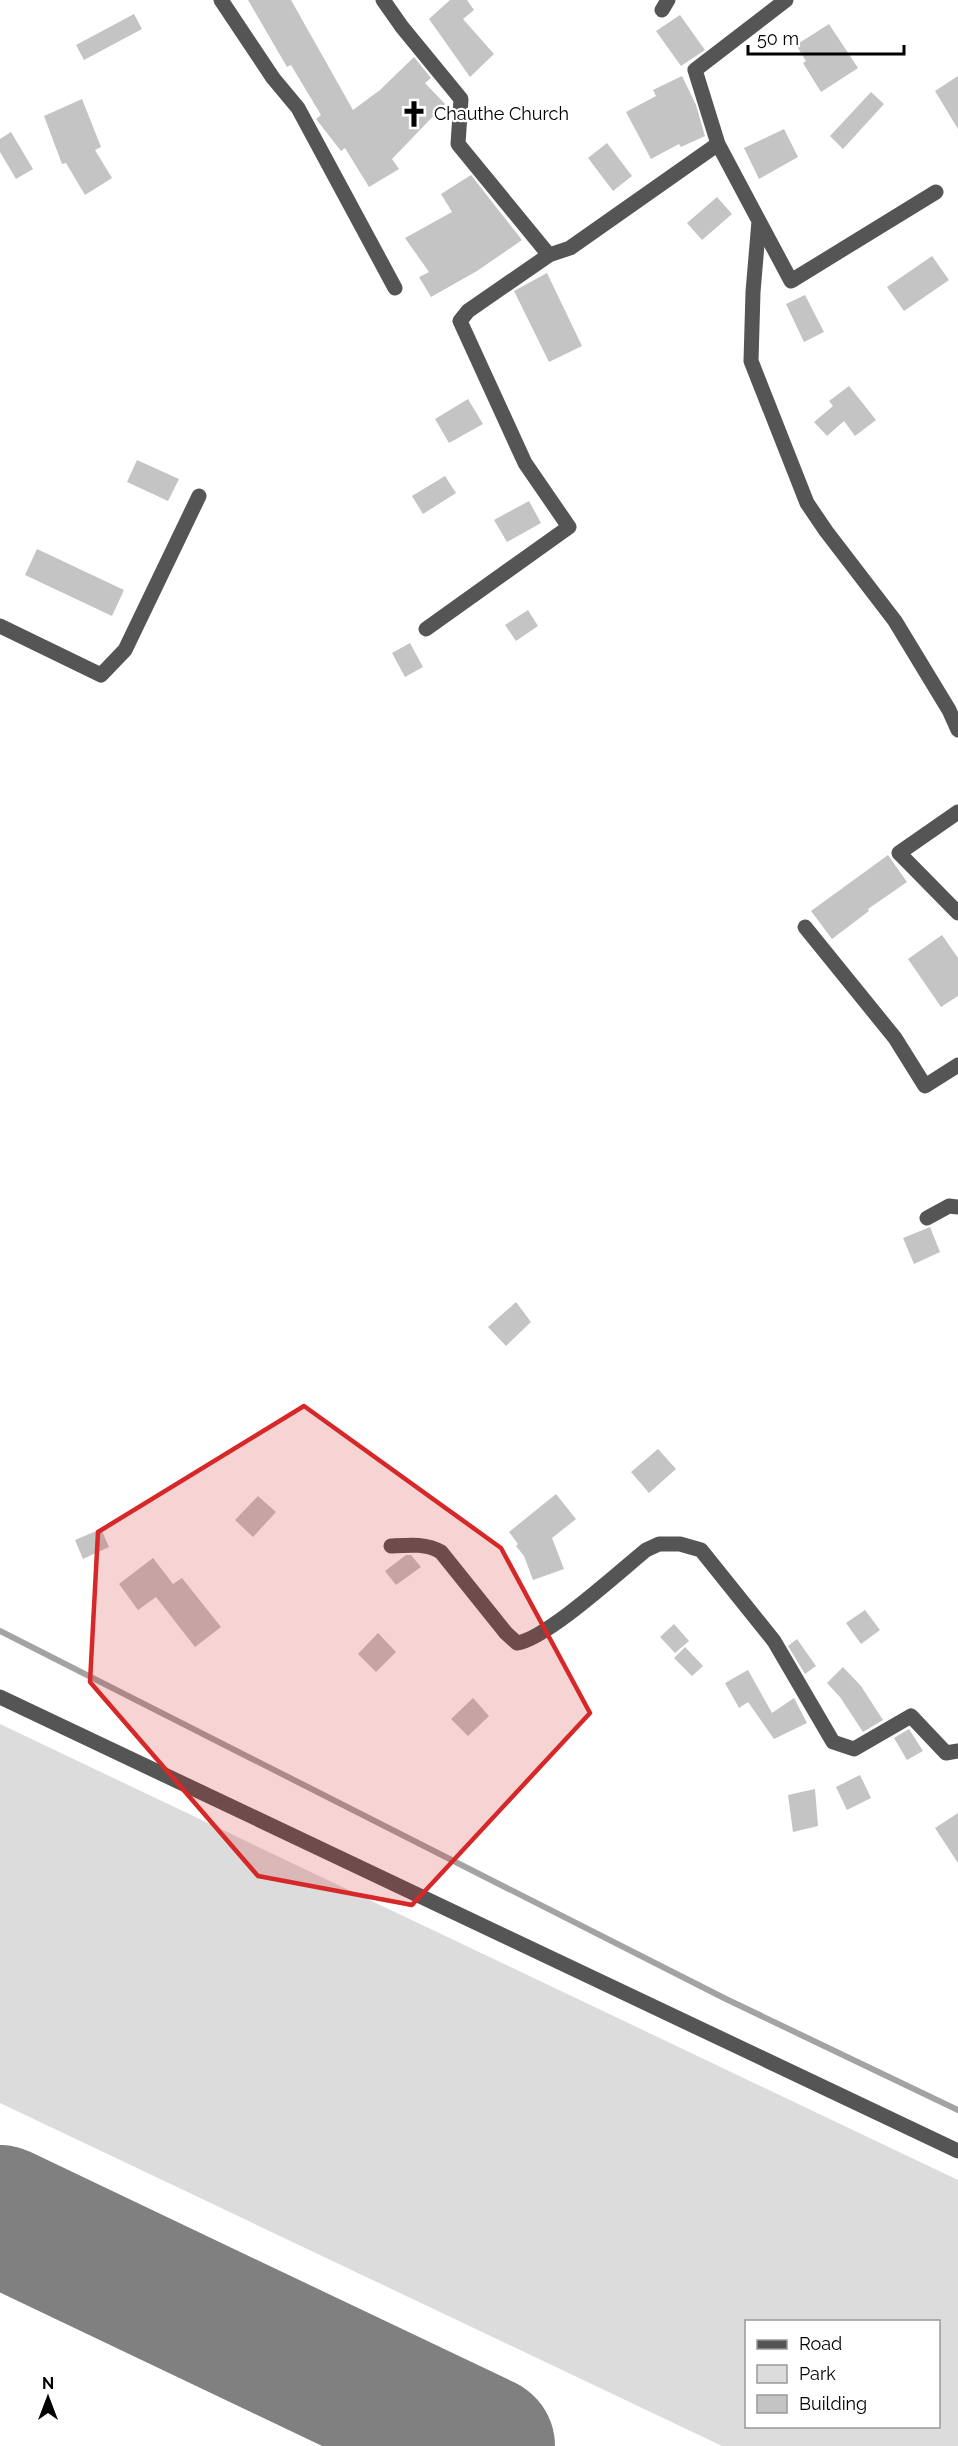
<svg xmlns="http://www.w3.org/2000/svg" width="958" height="2446" font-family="Raleway,sans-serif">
  <rect width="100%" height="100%" fill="#fff"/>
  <path fill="#dcdcdc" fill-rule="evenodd" d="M0,1724L958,2180V2446H722L0,2103ZM746,2322H938V2426H746Z"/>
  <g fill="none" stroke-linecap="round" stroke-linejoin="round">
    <path stroke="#a3a3a3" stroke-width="6" d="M0,1631L726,1999L958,2110"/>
    <path stroke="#808080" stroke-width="140" d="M0,2215L485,2446"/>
  </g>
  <path fill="#c4c4c4" d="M248,0H291L353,110L380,90L414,57L431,78L425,83L445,104L392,159L399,169L369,187L345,148L341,151L316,119L321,115L291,65L287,67Z
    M450,0H467L474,10L463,19L494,54L470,77L429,19Z
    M134,14L142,29L84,60L76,45Z
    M680,15L705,50L681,66L656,31Z
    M829,24L858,68L821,92L803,63L806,61L796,45Z
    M682,76L696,105L705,136L681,147L679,144L651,159L626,112L656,96L653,90Z
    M958,76V129L935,91Z
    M871,92L884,104L843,149L830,136Z
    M82,99L101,147L95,150L112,178L85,195L66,163L62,164L44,116Z
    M784,129L798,157L759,179L744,148Z
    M11,132L33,169L16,179L0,152V139Z
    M607,143L632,176L613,191L588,158Z
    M471,175L522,240L477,271L431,297L419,277L429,272L405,238L452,212L441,194Z
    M717,197L732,214L702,240L687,223Z
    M932,256L949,280L904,311L887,287Z
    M547,273L582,346L549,362L514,291Z
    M805,295L824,332L804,342L786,304Z
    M849,386L876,420L855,436L844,421L827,436L814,422L833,406L829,401Z
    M468,399L483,424L449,443L435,419Z
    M137,460L179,479L168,501L127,482Z
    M445,476L456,493L423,514L412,496Z
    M529,501L541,523L507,542L494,520Z
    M37,549L124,590L112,616L25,575Z
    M528,610L538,626L516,641L505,625Z
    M410,643L423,667L405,677L392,653Z
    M888,855L907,882L868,909L869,911L832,939L811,911Z
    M942,935L958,958V996L941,1007L908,959Z
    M930,1227L940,1252L914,1264L903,1238Z
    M516,1302L531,1322L506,1346L488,1327Z
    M658,1449L676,1469L649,1493L631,1472Z
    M556,1494L576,1519L552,1538L564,1569L533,1580L524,1556L516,1546L518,1544L509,1532Z
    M258,1496L276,1512L253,1537L235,1520Z
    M101,1529L109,1547L83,1559L75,1540Z
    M406,1555H411L421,1567L396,1585L385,1571Z
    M153,1558L173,1584L182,1578L221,1627L195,1647L156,1597L138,1610L119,1584Z
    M865,1610L880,1630L861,1644L846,1623Z
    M674,1624L689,1641L675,1653L660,1637Z
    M378,1633L396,1652L376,1672L358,1654Z
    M797,1639L816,1666L805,1674L788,1646Z
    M685,1647L703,1666L692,1676L674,1658Z
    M843,1667L861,1686L883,1720L863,1732L840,1697L827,1683Z
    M748,1670L772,1713L794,1698L807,1723L774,1739L748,1702L739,1708L725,1683Z
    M473,1698L489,1716L468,1736L451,1719Z
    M909,1729L923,1751L907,1760L894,1738Z
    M860,1775L871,1798L847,1810L836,1787Z
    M815,1789L818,1826L793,1832L788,1795Z
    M958,1813V1863L935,1828Z"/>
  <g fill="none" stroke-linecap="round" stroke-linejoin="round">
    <path stroke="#555" stroke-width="15" d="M221,0L273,78L298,108L395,288
      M383,0L402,27L461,99L458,144L549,255L468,311L460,321L525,463L569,527L426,629
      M662,10L668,0
      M718,144L791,281L936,192
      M759,221L753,292L751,361L807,503L826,531L895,621L949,710L958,730
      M549,255L570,248L718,144L695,70L786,0
      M0,626L101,675L125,650L199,496
      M958,812L899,853L958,913
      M805,927L895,1038L925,1086L958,1065
      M927,1218L949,1206L958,1207
      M391,1546C408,1545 426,1543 441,1552L506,1633L517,1643C546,1639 619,1572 646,1550L659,1544H680L701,1550L774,1641L833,1742L854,1749L911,1716L946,1753L958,1751
      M0,1697L958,2151"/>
  </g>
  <path fill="#d62828" fill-opacity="0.2" stroke="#d62828" stroke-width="4.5" stroke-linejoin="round" d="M304,1406L501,1548L590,1713L412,1905L258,1876L90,1682L98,1532Z"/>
  <defs>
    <symbol id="church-bare" viewBox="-9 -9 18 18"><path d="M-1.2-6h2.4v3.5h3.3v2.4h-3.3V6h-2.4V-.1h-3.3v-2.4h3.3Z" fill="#000" stroke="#fff" stroke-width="2.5" paint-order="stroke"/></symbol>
  </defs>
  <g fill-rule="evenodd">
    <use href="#church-bare" x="395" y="95" width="38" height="38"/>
  </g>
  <g text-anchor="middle" stroke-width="4.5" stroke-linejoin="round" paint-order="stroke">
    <g font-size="18" fill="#000" stroke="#fff" text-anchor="start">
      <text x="434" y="120">Chauthe Church</text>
    </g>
  </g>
  <rect x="745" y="2320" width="195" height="108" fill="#ffffff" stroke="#999999" stroke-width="1.5"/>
  <rect x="757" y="2340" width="30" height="9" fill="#555555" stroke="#999999" stroke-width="1.5"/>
  <text x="799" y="2350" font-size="18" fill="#000000">Road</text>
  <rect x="757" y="2365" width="30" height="18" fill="#dcdcdc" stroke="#999999" stroke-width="1.5"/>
  <text x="799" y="2380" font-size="18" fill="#000000">Park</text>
  <rect x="757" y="2395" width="30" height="18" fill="#c4c4c4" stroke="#999999" stroke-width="1.5"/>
  <text x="799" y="2410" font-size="18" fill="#000000">Building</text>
  <g transform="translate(48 2398)" stroke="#ffffff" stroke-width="4.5" paint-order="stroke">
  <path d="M0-4.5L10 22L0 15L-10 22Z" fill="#000000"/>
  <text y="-9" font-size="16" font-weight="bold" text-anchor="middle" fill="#000000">N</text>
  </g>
  <path d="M748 45v9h156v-9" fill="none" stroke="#000000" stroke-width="3"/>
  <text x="757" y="45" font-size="18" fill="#000000" stroke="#ffffff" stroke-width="4.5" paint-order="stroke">50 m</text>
</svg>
